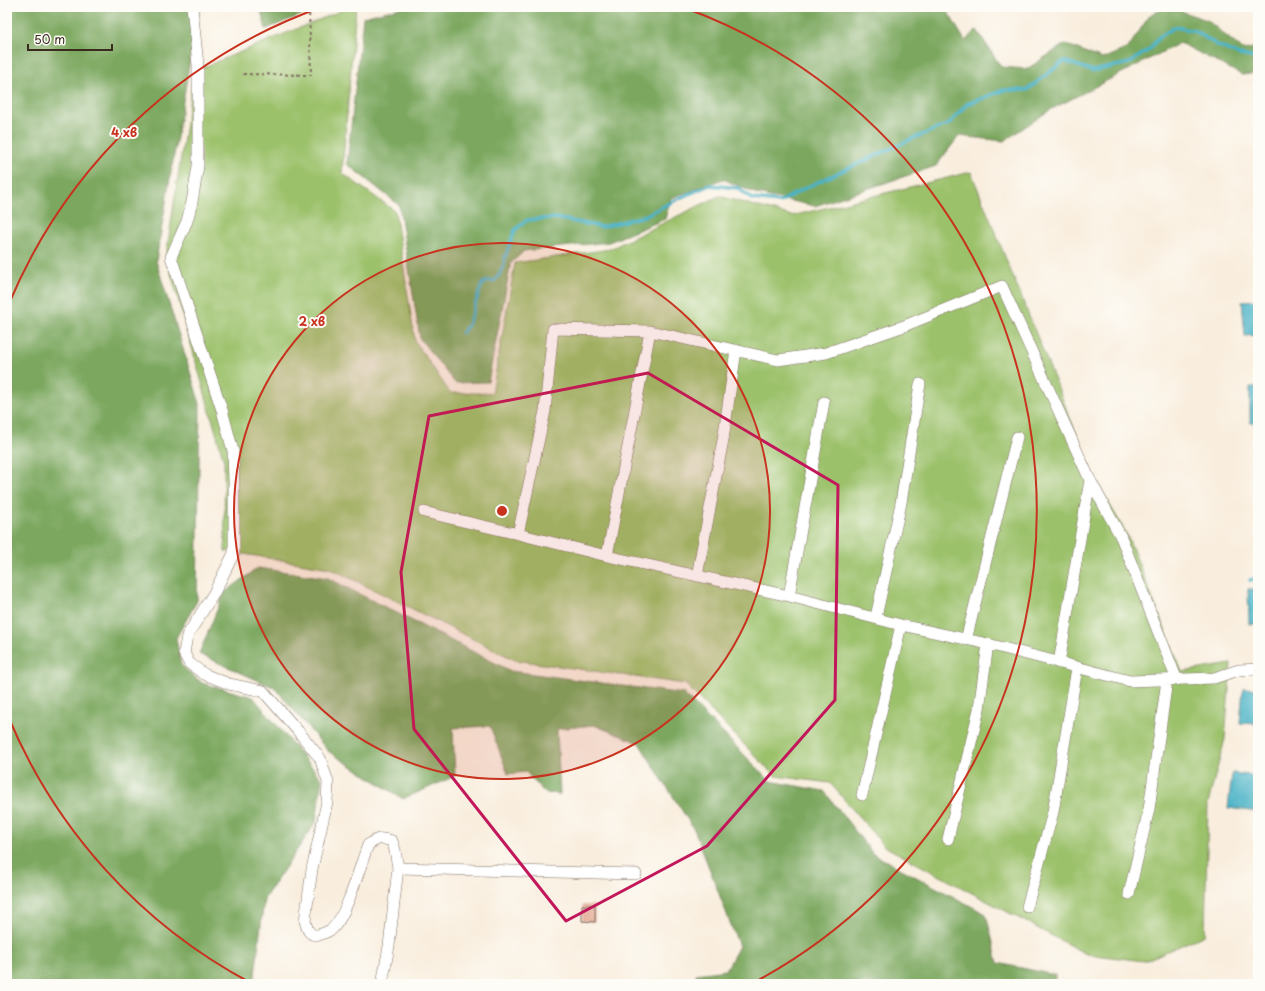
<svg xmlns="http://www.w3.org/2000/svg" width="1265" height="991" font-family="'Playpen Sans',sans-serif">
  <rect width="100%" height="100%" fill="#fdfcf7"/>
  <filter id="ink" filterUnits="userSpaceOnUse"><feTurbulence type="fractalNoise" baseFrequency=".025" numOctaves="2"/><feDisplacementMap in="SourceGraphic" scale="8" xChannelSelector="R" yChannelSelector="G"/><feConvolveMatrix kernelMatrix="1 2 1 2 8 2 1 2 1" color-interpolation-filters="sRGB"/></filter>
  <filter id="wash" filterUnits="userSpaceOnUse"><feTurbulence type="fractalNoise" baseFrequency=".012" numOctaves="4" result="noise"/><feDisplacementMap in="SourceGraphic" scale="16" xChannelSelector="R" yChannelSelector="G"/><feGaussianBlur stdDeviation="0.9" result="paint"/><feColorMatrix in="noise" values="0 0 0 0 0 0 0 0 0 0 0 0 0 0 0 0 0 1.4 0 .05"/><feComposite in="paint" operator="in"/></filter>
  <g filter="url(#wash)">
    <rect width="100%" height="100%" fill="#f9eede"/>
    <path fill="#9bc16b" stroke="#6b7644" d="M350,7H356L342,173L395,211L415,341L450,393H492L515,263L610,249L719,196L792,216L971,172L1093,475L1127,535L1182,672L1231,664L1225,739L1208,803L1205,935L1144,961L1086,954L884,846L830,783L775,776L685,684L515,660L330,568L225,551L224,461L166,256L194,71Z"/>
    <path fill="#7ca75f" stroke="#5c683e" d="M7,7H199L156,261L200,404L197,601L176,638L181,665L202,683L253,697L322,779L316,822L264,899L254,984H7Z
      M260,7H303L304,14L266,29Z
      M404,7H945L965,41L977,30L1001,67L1027,69L1065,44L1102,59L1128,48L1150,15L1168,7L1207,20L1243,50L1258,47V73L1242,75L1180,43L1050,110L1004,141L959,136L936,166L815,206L757,194L723,179L671,198L665,219L609,242L524,251L511,263L488,382L455,383L420,339L399,205L347,164L363,17Z
      M258,568L328,578L511,671L684,694L770,781L824,791L873,854L986,914L998,963L1055,975V984H697L696,974L726,970L739,946L695,831L639,743L594,725L557,729L560,794L545,793L526,772L508,774L490,726L453,728L455,776L403,799L328,751L275,688L199,654L224,593Z"/>
    <path fill="#48b2c6" stroke="#426e72" d="M1258,300V335L1245,336L1242,301Z
      M1250,387H1258V423H1250Z
      M1248,589H1258V624H1249Z
      M1243,688L1258,689V724L1240,723Z
      M1232,773L1258,776V812L1228,808Z"/>
    <g fill="none" stroke-linecap="round" stroke-linejoin="round">
      <path stroke="#48b2c6" stroke-width="3.5" d="M462,333L468,325L482,284L487,281H494L499,275L504,265L505,257L515,230L527,220L555,218L602,227L644,216L682,197L710,185L738,188L752,199L780,202L807,187L914,138L949,124L967,104L1004,90H1027L1064,61L1093,71L1129,63L1150,49L1159,37L1175,27L1195,31L1217,45L1239,55L1258,58
        M1250,580L1258,578"/>
    </g>
    <g id="blocks">
      <path fill="#df9c85" d="M582,905H595V922L582,921Z"/>
    </g>
  </g>
  <g filter="url(#ink)">
    <use href="#blocks" fill-opacity="0" stroke="#7e6f61" stroke-width="1"/>
    <g fill="none" stroke-linecap="round" stroke-linejoin="round">
      <defs>
        <path id="minor" d="M192,7L198,65V166L192,202L187,221L171,257L222,410L233,451L234,482V553L214,593L187,636L184,653L189,663L204,674L229,684L263,691L298,731L320,758L328,782L327,802L312,869L305,921C307,929 309,936 318,935C323,934 327,932 332,929C347,916 360,865 368,845C378,838 380,837 392,841L395,850L398,868L636,874
          M424,512L518,534L607,556L789,596L901,625L988,644L1130,681L1214,678L1239,670L1258,669
          M518,534L545,411L553,329L650,331L778,360L826,353L904,326L1002,286L1090,480L1121,537L1177,680
          M607,556L650,331
          M697,576L723,440L736,350
          M789,596L824,402
          M876,617L901,503L920,384
          M966,640L1017,437
          M1059,663L1090,480
          M862,795L901,625
          M948,839L979,709L988,644
          M1129,894L1149,809L1167,680
          M1027,907L1053,812L1077,668
          M382,984L389,946L398,868"/>
      </defs>
      <use href="#minor" stroke="#7e6f61" stroke-width="12"/>
      <path stroke="#7e6f61" stroke-width="2" stroke-dasharray="3 3" stroke-linecap="butt" d="M243,74L311,75L309,7"/>
      <use href="#minor" stroke="#fff" stroke-width="11"/>
    </g>
  </g>
  <path fill="none" stroke="#c2185b" stroke-width="3" stroke-linejoin="round" d="M648,373L838,485L835,700L707,846L566,921L414,729L401,572L429,416Z"/>
  <circle cx="502" cy="511" r="268" fill="#c8321e" fill-opacity=".12"/>
  <g fill="none" stroke="#c8321e" stroke-width="2">
    <circle cx="502" cy="511" r="268"/>
    <path d="M251 983A535 535 0 0 1 8 716M8 306A535 535 0 0 1 319 8M685 8A535 535 0 0 1 753 983"/>
  </g>
  <circle cx="502" cy="511" r="6" fill="#c8321e" stroke="#fdfcf7" stroke-width="2"/>
  <g font-size="12" text-anchor="middle" font-weight="bold" fill="#c8321e" stroke="#fdfcf7" stroke-width="4" stroke-linejoin="round" paint-order="stroke">
    <text x="124" y="137">4 хв</text>
    <text x="312" y="326">2 хв</text>
  </g>
  <rect width="1265" height="991" fill="none" stroke="#fdfcf7" stroke-width="24"/>
  <path d="M28 44v6h84v-6" fill="none" stroke="#3b2a1e" stroke-width="2"/>
  <text x="34" y="44" font-size="12" fill="#3b2a1e" stroke="#fdfcf7" stroke-width="3" paint-order="stroke">50 m</text>
</svg>
